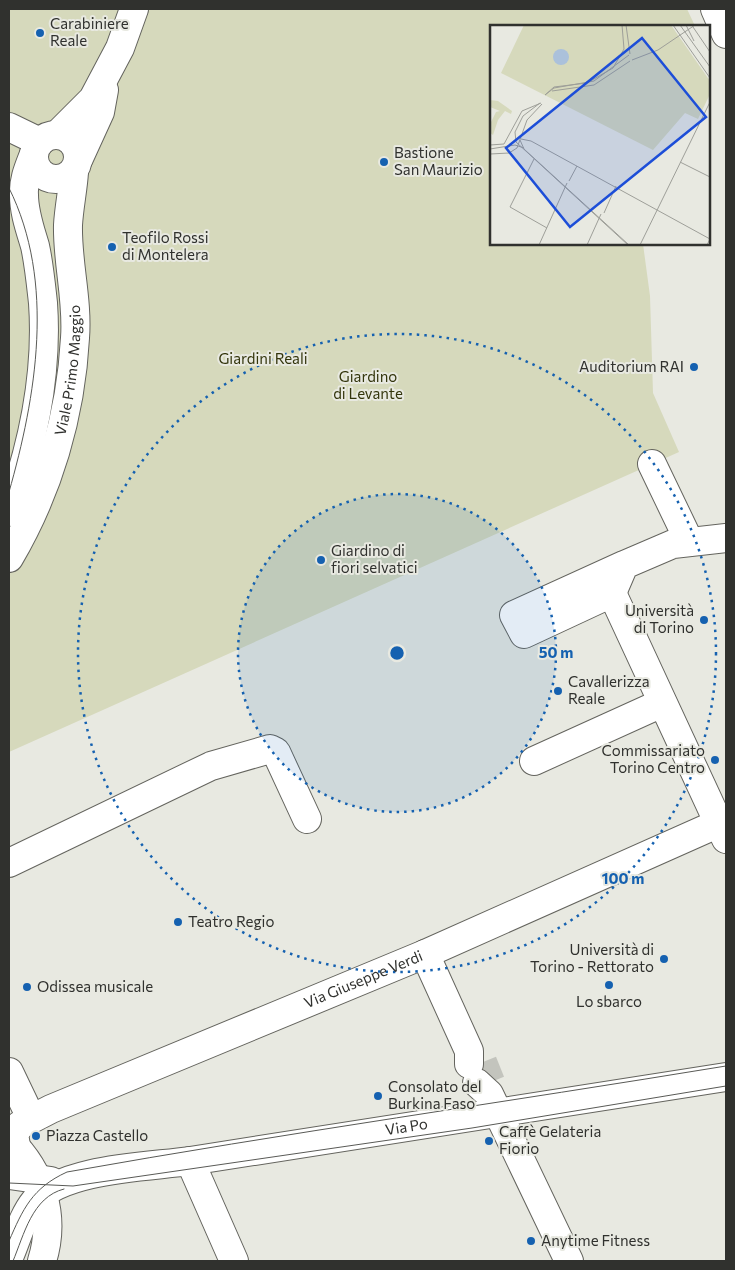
<svg xmlns="http://www.w3.org/2000/svg" width="735" height="1270" font-family="Commissioner,sans-serif">
  <rect width="100%" height="100%" fill="#e8e9e1"/>
  <path fill="#d6d9bc" d="M9,9H687L695,26H491V244H643L650,296L653,393L679,452L9,752Z"/>
  <g fill="none" stroke-linecap="round" stroke-linejoin="round">
    <path stroke="#c3c4bd" stroke-width="28" stroke-dasharray="28 14" stroke-linecap="butt" d="M483,1062L491,1082"/>
    <defs>
      <g id="minor">
        <path d="M715,9L726,34"/>
        <path d="M9,127L40,142"/>
        <circle cx="56" cy="157" r="22"/>
        <path d="M57,135L93,99L120,48L134,9"/>
        <path d="M79,158L100,112L104,90"/>
        <path d="M652,464L689,541"/>
        <path d="M9,512C33,445 48,374 43,303C41,285 39,264 35,246C30,229 24,213 24,195C23,180 29,167 34,154"/>
        <path id="s1" d="M9,558C48,492 71,415 75,338C78,300 67,262 68,225C69,207 73,189 74,172"/>
        <path d="M624,565L514,615L524,634L612,593L624,565L673,544L726,538"/>
        <path d="M612,593L726,839"/>
        <path d="M534,761L662,703"/>
        <path d="M9,863L211,766L270,749L276,752L307,819"/>
        <path d="M425,954L469,1051V1064"/>
        <path d="M9,1072L31,1118"/>
        <path d="M477,1083L489,1094L569,1261"/>
        <path d="M9,1140C42,1172 56,1216 42,1261"/>
        <path id="s2" d="M16,1146L14,1134L20,1125L51,1109L425,954L726,820"/>
        <path d="M190,1161L234,1261"/>
        <path d="M9,1175L51,1181"/>
        <path id="s3" d="M9,1257C17,1239 22,1217 35,1201C64,1168 148,1167 190,1161L726,1077"/>
      </g>
    </defs>
    <use href="#minor" stroke="#64645e" stroke-width="30"/>
    <use href="#minor" stroke="#fff" stroke-width="28"/>
    <path stroke="#595a56" stroke-width="1" d="M9,188C56,282 36,397 9,492
      M9,1183L73,1186L472,1128L726,1086
      M9,1241C23,1209 32,1188 67,1172C286,1133 507,1102 726,1066
      M13,1261C24,1235 32,1197 64,1189"/>
  </g>
  <circle cx="397" cy="653" r="159" fill="#1561b0" fill-opacity=".12"/>
  <g fill="none" stroke="#1561b0" stroke-width="2.5" stroke-dasharray="2.5 5">
    <circle cx="397" cy="653" r="159"/>
    <circle cx="397" cy="653" r="319"/>
  </g>
  <g fill="#1561b0" stroke="#e8e9e1" stroke-width="2">
    <circle cx="40" cy="33" r="5"/>
    <circle cx="384" cy="162" r="5"/>
    <circle cx="112" cy="247" r="5"/>
    <circle cx="694" cy="367" r="5"/>
    <circle cx="321" cy="560" r="5"/>
    <circle cx="704" cy="620" r="5"/>
    <circle cx="558" cy="691" r="5"/>
    <circle cx="715" cy="760" r="5"/>
    <circle cx="178" cy="922" r="5"/>
    <circle cx="664" cy="959" r="5"/>
    <circle cx="609" cy="985" r="5"/>
    <circle cx="27" cy="987" r="5"/>
    <circle cx="378" cy="1096" r="5"/>
    <circle cx="36" cy="1136" r="5"/>
    <circle cx="489" cy="1141" r="5"/>
    <circle cx="531" cy="1241" r="5"/>
  </g>
  <g text-anchor="middle" stroke-width="4" stroke-linejoin="round" paint-order="stroke">
    <g font-size="15" fill="#30312e" stroke="#e8e9e1" text-anchor="start">
      <text x="50" y="29">Carabiniere<tspan x="50" dy="17">Reale</tspan></text>
      <text x="394" y="158">Bastione<tspan x="394" dy="17">San Maurizio</tspan></text>
      <text x="122" y="243">Teofilo Rossi<tspan x="122" dy="17">di Montelera</tspan></text>
      <text x="684" y="372" text-anchor="end">Auditorium RAI</text>
      <text x="331" y="556">Giardino di<tspan x="331" dy="17">fiori selvatici</tspan></text>
      <text x="694" y="616" text-anchor="end">Università<tspan x="694" dy="17">di Torino</tspan></text>
      <text x="568" y="687">Cavallerizza<tspan x="568" dy="17">Reale</tspan></text>
      <text x="705" y="756" text-anchor="end">Commissariato<tspan x="705" dy="17">Torino Centro</tspan></text>
      <text x="188" y="927">Teatro Regio</text>
      <text x="654" y="955" text-anchor="end">Università di<tspan x="654" dy="17">Torino - Rettorato</tspan></text>
      <text x="37" y="992">Odissea musicale</text>
      <text x="609" y="1007" text-anchor="middle">Lo sbarco</text>
      <text x="388" y="1092">Consolato del<tspan x="388" dy="17">Burkina Faso</tspan></text>
      <text x="499" y="1137">Caffè Gelateria<tspan x="499" dy="17">Fiorio</tspan></text>
      <text x="46" y="1141">Piazza Castello</text>
      <text x="541" y="1246">Anytime Fitness</text>
    </g>
    <g font-size="15" fill="#33350c" stroke="#e8e9e1">
      <text x="263" y="364">Giardini Reali</text>
      <text x="368" y="382">Giardino<tspan x="368" dy="17">di Levante</tspan></text>
    </g>
    <g font-size="15" fill="#30312e" stroke="#e8e9e1">
      <text dy="5" stroke="none"><textPath href="#s1" startOffset="199">Viale Primo Maggio</textPath></text>
      <text dy="5" stroke="none"><textPath href="#s2" startOffset="396">Via Giuseppe Verdi</textPath></text>
      <text dy="5" stroke="none"><textPath href="#s3" startOffset="444">Via Po</textPath></text>
    </g>
  </g>
  <g transform="translate(490 25)">
    <rect width="220" height="220" fill="#e8e9e1"/>
    <path d="M34,0H181L220,56V69L208,94L195,88L163,125L11,48ZM0,75L8,76L22,86L21,89L15,86L8,95L3,110L0,108V99L6,87L10,86L0,82Z" fill="#d6d9bc"/>
    <path d="M63 32a8 8 0 1 1 16 0a8 8 0 1 1-16 0Z" fill="#abc1db"/>
    <path fill="none" stroke="#9e9f99" stroke-width="1" d="M136,0L140,29M183,0L220,53M190,0L220,42M196,0L204,16M203,2L220,27M142,35L168,25L205,0M62,66L104,60L140,36M55,70L64,63L104,56L139,30M55,70L64,62L97,58L123,43L134,24L132,0M50,78L33,91L25,107L26,117L138,220M31,114L41,116L220,214L217,220M30,115L34,124L139,220M0,120L14,119L32,86L51,78M0,124L25,120L34,123M0,129L19,128L27,123L37,95L52,79M44,134L20,182L57,203M190,137L220,152M79,156L87,141M114,188L126,161M49,220L77,158M97,220L111,189M150,220L220,77"/>
    <path fill="#1d4ed8" fill-opacity="0.15" stroke="#1d4ed8" stroke-width="2.5" d="M152,13L216,92L80,202L16,123Z"/>
    <rect width="220" height="220" fill="none" stroke="#30312e" stroke-width="2.5"/>
  </g>
  <circle cx="397" cy="653" r="8" fill="#1561b0" stroke="#e8e9e1" stroke-width="2.5"/>
  <g font-size="15" text-anchor="middle" font-weight="bold" fill="#1561b0" stroke="#e8e9e1" stroke-width="4" stroke-linejoin="round" paint-order="stroke">
    <text x="556" y="658">50 m</text>
    <text x="623" y="884">100 m</text>
  </g>
  <rect width="735" height="1270" fill="none" stroke="#30312e" stroke-width="20"/>
</svg>
